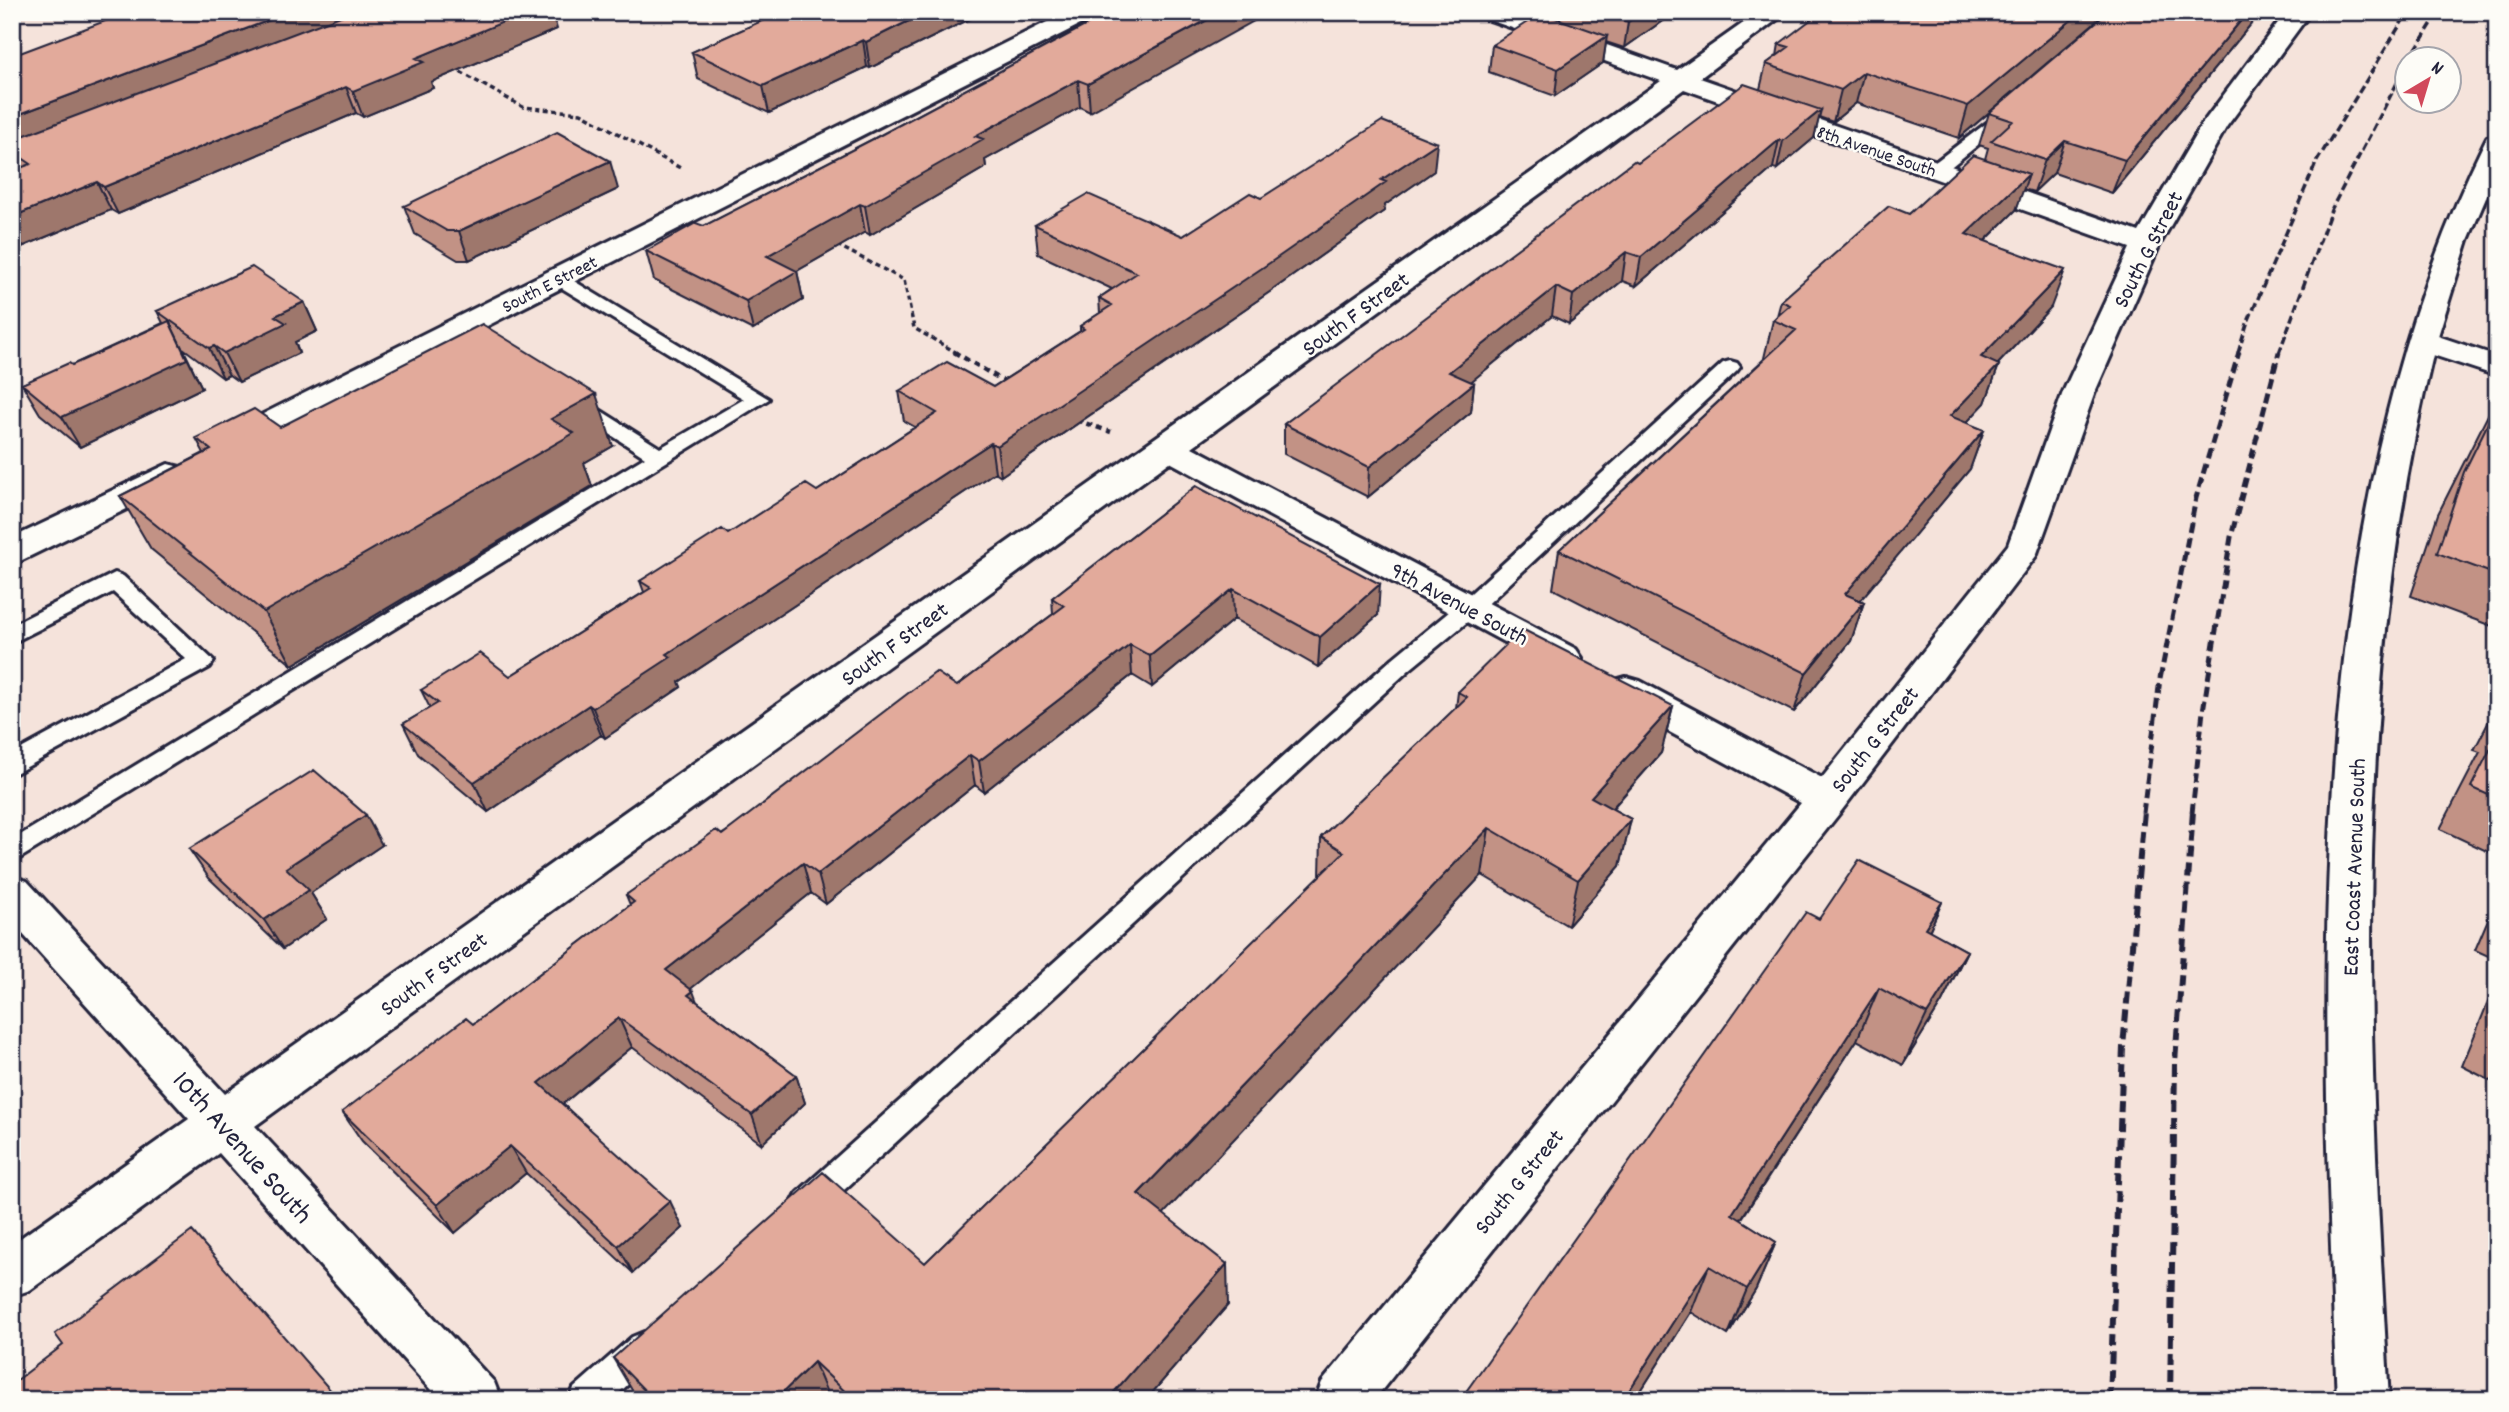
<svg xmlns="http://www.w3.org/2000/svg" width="2509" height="1412" font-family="Dekko,sans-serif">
  <rect width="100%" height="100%" fill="#f5e3db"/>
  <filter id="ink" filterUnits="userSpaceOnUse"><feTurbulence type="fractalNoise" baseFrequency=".0143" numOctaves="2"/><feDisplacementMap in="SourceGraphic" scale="14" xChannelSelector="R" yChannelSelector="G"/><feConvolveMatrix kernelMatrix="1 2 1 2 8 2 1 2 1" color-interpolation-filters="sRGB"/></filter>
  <g filter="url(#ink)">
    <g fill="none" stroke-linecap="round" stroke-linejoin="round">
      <defs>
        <path id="service" d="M2009,106L2017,111L2015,115L1942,174H1930L1927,170L1930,166Z
          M559,272L769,399L12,863V840L645,457L570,408L567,404L570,400H584L660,448L744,399L552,282L550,278L552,274Z
          M1730,361L1737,363L1740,367L1737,371L1477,614L1409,670L819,1213L808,1217L797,1213L792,1203L797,1193L1393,658L1461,602L1723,363Z
          M115,573L123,576L214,661L210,667L12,775V754L186,659L113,592L12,643V625Z
          M644,1332L656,1337L660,1348L656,1359L611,1400H569L574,1388L632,1337Z"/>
        <path id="minor" d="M1067,12H1098L1095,17L237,453L225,456L213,453L208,446L213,439Z
          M1478,12H1514L1677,70L1759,12H1787L1700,78L2139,232L2202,124L2286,12H2311L2227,126L2160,244L2095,392L2036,556L1842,810L1374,1400H1315L1322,1382L1801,803L1612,701L1607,691L1612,681L1626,677L1640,681L1822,778L2008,545L2063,392L2130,248L1684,89L1192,447L1576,649L1582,658L1576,667L1563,671L1550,667L1170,462L255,1126L494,1382L501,1400H440L219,1153L30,1290L12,1296V1244L189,1119L12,922V876L27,881L225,1094L1661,81L1481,17Z
          M2497,135V172L2468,240L2438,336L2497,356V376L2433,355C2349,698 2368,1050 2389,1400H2337C2320,990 2299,521 2484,143L2487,137Z
          M168,464L180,467L185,475L180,483L12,565V538Z"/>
      </defs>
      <use href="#service" stroke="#22223b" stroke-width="6"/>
      <use href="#minor" stroke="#22223b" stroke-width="6"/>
      <path stroke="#22223b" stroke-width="3.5" stroke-dasharray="5 3.5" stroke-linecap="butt" d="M453,68L523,107L581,113L682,169
        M837,245L904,280L914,328L957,353"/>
      <path stroke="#22223b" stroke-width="4.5" stroke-dasharray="6 5" stroke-linecap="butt" d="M954,352L1007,383
        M1076,420L1111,432"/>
      <use href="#service" fill="#fdfcf7" fill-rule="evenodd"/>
      <use href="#minor" fill="#fdfcf7" fill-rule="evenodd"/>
      <path stroke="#22223b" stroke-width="3.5" stroke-dasharray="8 3.5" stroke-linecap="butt" d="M2409,60L2439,12
        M2238,353L2247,324L2317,161L2408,12
        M2279,353L2331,210L2408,62"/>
      <path stroke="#22223b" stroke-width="5" stroke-dasharray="10 5" stroke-linecap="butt" d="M2143,813L2160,679L2196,498L2239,352
        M2192,813L2203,711L2231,537L2279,352"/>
      <path stroke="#22223b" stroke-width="6" stroke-dasharray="12 6" stroke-linecap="butt" d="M2110,1400L2123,1047L2144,811
        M2170,1400L2175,1063L2193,811"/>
    </g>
    <path fill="#c29285" stroke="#22223b" stroke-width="2" d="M782,12H984L870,68L867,67L769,113L698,79L692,52Z
      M1111,12L1090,112L1080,107L985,160L986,167L870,235L865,232L797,271L803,300L753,330L654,280L646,251L704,226L875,138Z
      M1561,12H1675L1624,48L1606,42L1603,63L1555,96L1489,72L1492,45L1560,20Z
      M2107,12L1959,138L1856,103L1833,122L1819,117L1814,138L1777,169L1773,168L1636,286L1622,281L1569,324L1552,316L1471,381L1474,383L1471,412L1368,497L1284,454V424L1638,163L1760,89L1766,64L1777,56L1779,44Z
      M2108,12H2261L2112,193L2054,173L2034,192L2023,189L2016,210L1985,241L2051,307L1998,364L1999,365L1985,403L1966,423L1984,430L1970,469L1860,600L1864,602L1851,641L1794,712L1553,589L1559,550L1765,358H1764L1773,320L1777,316L1781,301L1909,214L1985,159L1988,148L1979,145L1989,113Z
      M557,29L431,82L433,88L363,117L356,113L118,214L111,210L12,251V171L16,170L12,163V56Z
      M1434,171L1385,205L1384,211L1274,289L1001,476L995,472L679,682L681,687L605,738L601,735L488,812L418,754L403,724L430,708L421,690L510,676L644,592L640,581L728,534L817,491L915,427L904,421L899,391L993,387L1080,331V326L1100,313L1099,298L1112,289L1038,254L1035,225L1183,236L1261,198Z
      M618,189L469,260H458L415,234L404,206Z
      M304,302L317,331L295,342L299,353L239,382L229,375L223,378L183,348L202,388L80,447L40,414L22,384L72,365L163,323L157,311Z
      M2497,320V339L2488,335Z
      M2497,397V628L2411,596L2438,514Z
      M280,427L613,446L584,463L592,486L292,665L151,549L120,496L204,453L196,438Z
      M1196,486L1378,615L1318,667L1234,619L1152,687L1132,675L984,792L975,785L826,904L811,893L690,989L696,1001L796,1075L805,1103L762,1144L632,1047L563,1104L683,1228L633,1273L526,1173L455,1233L362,1141L342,1112L473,1024L630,905L626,895L957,686L1053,614L1052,598Z
      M1458,692L1673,706L1661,753L1612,809L1631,819L1620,866L1568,926L1482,875L1163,1214L1228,1305L1146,1400H639L636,1397L613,1358L925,1263L1320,876L1321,837L1456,708Z
      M2497,706V856L2440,829L2480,752L2474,750Z
      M382,845L311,893L327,919L283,949L209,878L189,849Z
      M2497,898V960L2475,950Z
      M1942,902L1929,931L1967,951L1942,1002L1903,1065L1857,1040L1741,1220L1776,1242L1756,1289L1728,1335L1691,1312L1635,1400H1460L1819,919Z
      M2497,980V1084L2462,1066Z"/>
    <path fill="#9e776c" stroke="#22223b" stroke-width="2" d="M291,12H368L12,149V117Z
      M527,12H552L557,29L431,82L433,88L363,117L353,91L416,58Z
      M927,12H984L870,68L866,42Z
      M1222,12H1270L1090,112L1088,84Z
      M1642,12H1675L1624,48L1628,22Z
      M2081,12H2107L1959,138L1968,106Z
      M2248,12H2261L2112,193L2125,160Z
      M1607,36L1603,63L1555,96L1558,69Z
      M863,40L867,67L769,113L763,86Z
      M1864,72L1856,103L1833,122L1841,90Z
      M1078,80L1080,107L985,160L986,167L870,235L865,206L975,136Z
      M346,87L356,113L118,214L104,187Z
      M1821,110L1814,138L1777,169L1783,141Z
      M1779,140L1773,168L1636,286L1641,257Z
      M2065,141L2054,173L2034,192L2045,160Z
      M1437,143L1434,171L1385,205L1384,211L1274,289L1001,476L997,446L1381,180Z
      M610,161L618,189L469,260L459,231Z
      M2029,174L2016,210L1954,271L1966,234Z
      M97,182L111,210L12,251V217Z
      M860,204L865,232L797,271L803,300L753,330L746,301L767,256Z
      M1626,252L1622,281L1569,324L1573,295Z
      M2065,270L2051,307L1968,396L1981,357Z
      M1556,287L1552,316L1446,402L1449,372Z
      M304,302L317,331L295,342L299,353L239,382L224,353L275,316Z
      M169,321L202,388L80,447L62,417Z
      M214,346L229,375L223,378L209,348Z
      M1999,365L1985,403L1936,455L1950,416Z
      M1474,383L1471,412L1368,497L1369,467Z
      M596,394L613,446L584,463L592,486L292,665L264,612L551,419Z
      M1984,430L1970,469L1833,633L1845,594Z
      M991,443L995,472L679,682L681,687L605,738L593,708L667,654Z
      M1380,584L1378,615L1318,667L1320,637Z
      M1233,589L1234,619L1152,687L1150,656Z
      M1864,602L1851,641L1794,712L1806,673Z
      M1130,645L1132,675L984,792L979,761Z
      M589,705L601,735L488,812L474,782Z
      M1673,706L1661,753L1581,843L1591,797Z
      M970,755L975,785L826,904L818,874Z
      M366,815L382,845L311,893L327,919L283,949L264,920L286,868Z
      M1631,819L1620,866L1568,926L1578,880Z
      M1489,828L1482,875L1142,1237L1138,1194Z
      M803,863L811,893L678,999L666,970Z
      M1942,902L1919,954L1925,928Z
      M1967,951L1942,1002L1903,1065L1927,1014Z
      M1879,988L1857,1040L1713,1262L1732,1214Z
      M693,991L704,1021L688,995Z
      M619,1018L632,1047L554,1111L539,1083Z
      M796,1075L805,1103L762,1144L752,1115Z
      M510,1146L526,1173L455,1233L437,1205Z
      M670,1201L683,1228L633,1273L618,1246Z
      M1776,1242L1756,1289L1728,1335L1747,1289Z
      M1227,1264L1228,1305L1146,1400H1107Z
      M1709,1266L1691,1312L1635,1400H1623Z
      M814,1362L830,1400H775Z"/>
    <path fill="#e2aa9b" stroke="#22223b" stroke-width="2" d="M129,12H291L12,117V56Z
      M351,12H527L416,58L424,62L353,91L346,87L104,187L97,182L12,217V171L31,164L12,151V140Z
      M782,12H927L866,42L863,40L763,86L692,52Z
      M1111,12H1222L1088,84L1078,80L975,136L983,139L865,206L860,204L767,256L797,271L746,301L646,251L696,223L704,226L875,138Z
      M1601,12H1642L1628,22Z
      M1821,12H2081L1968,106L1864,72L1841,90L1766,64L1789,47L1779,44Z
      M2108,12H2248L2125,160L2065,141L2045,160L1991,141L2013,121L1989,113Z
      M1541,13L1607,36L1558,69L1492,45Z
      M1744,84L1821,110L1783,141L1779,140L1641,257L1626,252L1573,295L1556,287L1449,372L1474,383L1369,467L1284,424L1634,161L1638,163Z
      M1382,121L1437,143L1381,180L1386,182L1274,260L997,446L991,443L667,654L671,657L593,708L589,705L474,782L403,724L438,703L421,690L480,653L510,676L651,588L640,581L722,529L728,534L806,484L817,491L937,413L899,391L947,362L993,387L1084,329L1080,326L1112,305L1099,298L1137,273L1035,225L1088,194L1183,236L1250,193L1261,198Z
      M557,132L610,161L459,231H447L404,206Z
      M1973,155L2029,174L1966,234L2065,270L1981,357L1999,365L1950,416L1984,430L1845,594L1864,602L1806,673L1559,550L1796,330L1773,320L1790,305L1781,301L1889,206L1909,214Z
      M252,267L304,302L275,316L286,323L224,353L214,346L209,348L157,311Z
      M169,321L187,359L62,417L22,384L69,363L72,365Z
      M482,324L596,394L551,419L574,433L264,612L120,496L211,450L196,438L254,409L280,427Z
      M2497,405V575L2437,553L2464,472Z
      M1196,486L1380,584L1320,637L1233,589L1150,656L1130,645L979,761L970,755L818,874L803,863L666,970L693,991L688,995L796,1075L752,1115L619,1018L539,1083L670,1201L618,1246L510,1146L437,1205L342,1112L466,1018L473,1024L634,902L626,895L716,830L722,835L936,672L957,686L1064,606L1052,598Z
      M1522,629L1673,706L1591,797L1631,819L1578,880L1489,828L1138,1194L1227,1264L1107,1400H854L814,1362L775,1400H654L613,1358L823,1172L925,1263L1344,852L1321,837L1467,697L1458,692Z
      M2497,736V799L2471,787Z
      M314,770L366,815L286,868L309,890L264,920L189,849Z
      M1859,860L1942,902L1925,928L1967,951L1927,1014L1879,988L1732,1214L1776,1242L1747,1289L1709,1266L1623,1400H1460L1806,912L1819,919Z
      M192,1231L339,1400H12V1384L63,1345L55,1334Z"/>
  </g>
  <g text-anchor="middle" stroke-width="5" stroke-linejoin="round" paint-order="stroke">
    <g font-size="19" fill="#22223b" stroke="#fdfcf7">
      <text transform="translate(1877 150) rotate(19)" y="7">8th Avenue South</text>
      <text transform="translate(549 283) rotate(-27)" y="7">South E Street</text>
    </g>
    <g font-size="23" fill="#22223b" stroke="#fdfcf7">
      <text transform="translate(2147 249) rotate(-63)" y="8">South G Street</text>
      <text transform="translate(1355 313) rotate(-36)" y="8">South F Street</text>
      <text transform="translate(1460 603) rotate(28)" y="8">9th Avenue South</text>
      <text transform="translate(894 643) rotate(-36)" y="8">South F Street</text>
      <text transform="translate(1874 739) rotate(-52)" y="8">South G Street</text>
      <text transform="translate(2353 867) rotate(-88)" y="8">East Coast Avenue South</text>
      <text transform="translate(433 973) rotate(-36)" y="8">South F Street</text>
      <text transform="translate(1518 1181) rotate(-51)" y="8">South G Street</text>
    </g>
    <g font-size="28" fill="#22223b" stroke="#fdfcf7">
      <text transform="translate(244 1146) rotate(48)" y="10">10th Avenue South</text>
    </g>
  </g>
  <rect width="2509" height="1412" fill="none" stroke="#fdfcf7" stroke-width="42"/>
  <rect x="21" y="21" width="2467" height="1370" fill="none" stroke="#22223b" stroke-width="2.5" filter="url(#ink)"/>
  <g transform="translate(2428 80) rotate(38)"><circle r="33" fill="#fdfcf7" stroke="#a5a5ac" stroke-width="2"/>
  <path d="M0-5L12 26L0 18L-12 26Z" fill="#d1495b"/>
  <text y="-10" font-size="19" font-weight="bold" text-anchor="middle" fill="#22223b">N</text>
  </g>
</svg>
